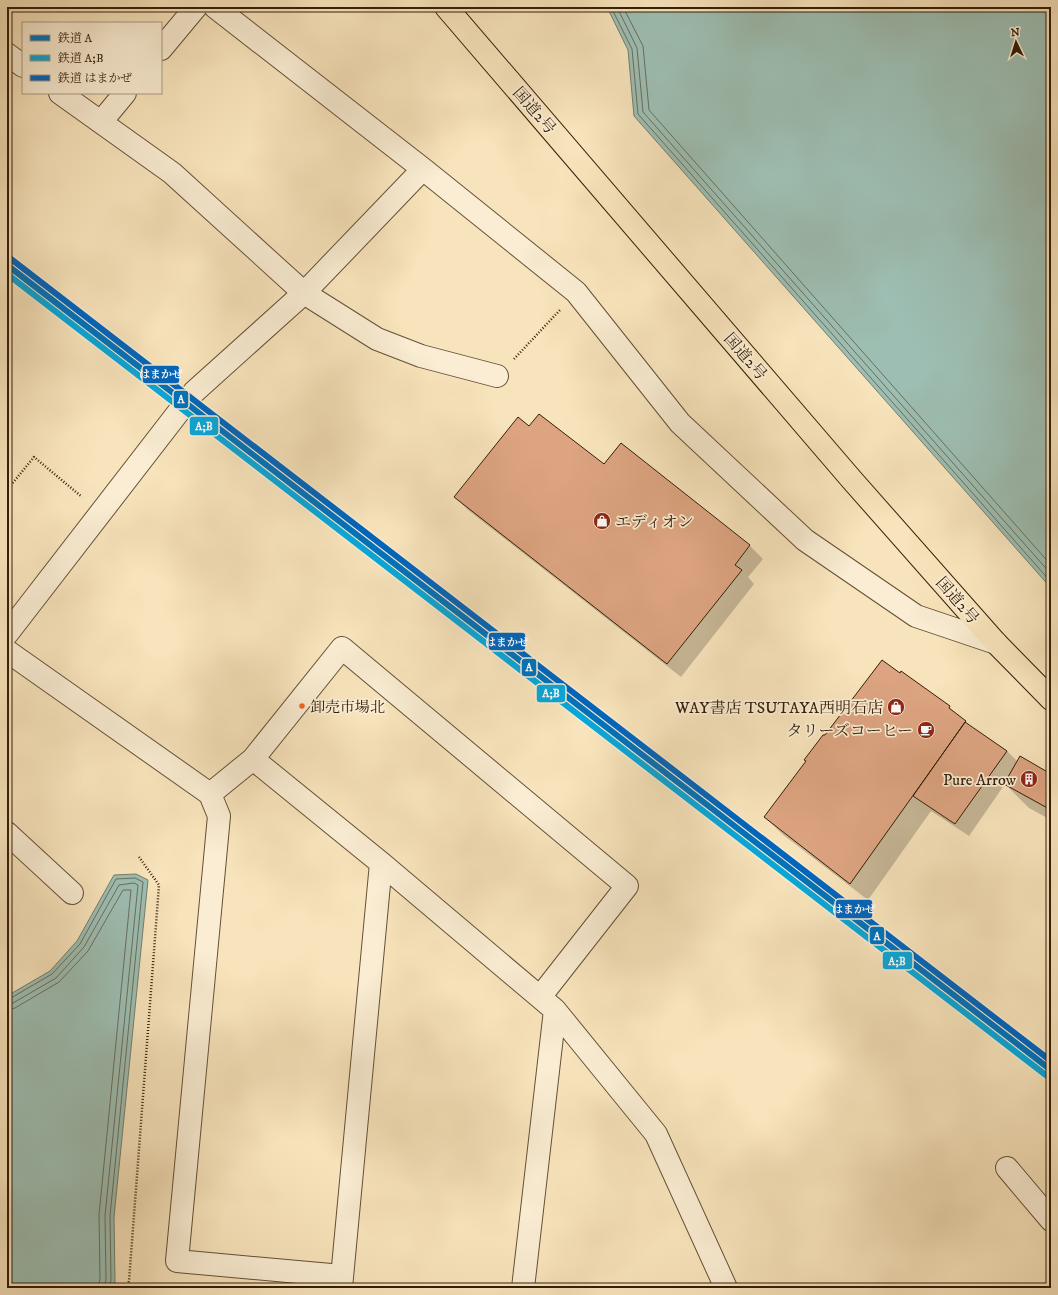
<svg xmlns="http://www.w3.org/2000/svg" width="1058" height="1295" font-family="'IM FELL DW Pica','Noto Serif JP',serif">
  <rect width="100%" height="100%" fill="#f8e4bc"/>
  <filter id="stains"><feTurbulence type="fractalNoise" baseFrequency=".005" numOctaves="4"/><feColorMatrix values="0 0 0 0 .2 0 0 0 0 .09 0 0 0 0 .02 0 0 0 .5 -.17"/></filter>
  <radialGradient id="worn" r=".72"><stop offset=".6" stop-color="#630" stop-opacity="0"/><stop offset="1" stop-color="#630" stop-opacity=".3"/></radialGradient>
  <path fill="#9dbeb2" stroke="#737e6e" d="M607,7H1051V588L634,116L628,50Z
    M136,874L148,880L114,1217L115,1282L112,1288H7V996L50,971L77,941L114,875Z"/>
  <path fill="#0003" d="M530,428L604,466L621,444L750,546L763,559L748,577L754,584L681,677L468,510L455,497Z
    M949,707L972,728L1007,751L1018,762L1051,775V820L1029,808L1005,784L969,836L931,811L868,900L782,834L765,817Z"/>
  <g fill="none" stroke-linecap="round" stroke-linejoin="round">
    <path stroke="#686e5e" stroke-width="1" d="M611,7L632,49L638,114L1051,582
      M617,7L637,48L643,112L1051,574
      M623,7L643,46L649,110L1051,565
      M7,999L11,998L52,974L80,944L116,879L135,878L143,882L110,1216L111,1281L109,1288
      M7,1004L13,1003L56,978L84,947L119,885L134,883L138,885L105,1216L106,1280L104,1288
      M7,1010L15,1008L59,982L88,951L123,890H131L99,1215L100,1279L98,1288"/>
  </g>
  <path fill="#dda481" stroke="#341e09" d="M539,414L604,464L621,443L750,545L735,565L742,570L667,664L454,497L518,417L529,426Z
    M882,660L900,673L901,671L950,706L949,708L966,721L850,884L764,817L806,761L804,760L823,735H825Z
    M965,722L1007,751L955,824L913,796Z
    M1020,756L1051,774V810L1004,784Z"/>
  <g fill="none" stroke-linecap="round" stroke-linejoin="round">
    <defs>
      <path id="street" d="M215,7L423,169L576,292L680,423L805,540L916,616L996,643
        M161,49L196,7
        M7,54L23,66
        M60,93L172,173L304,293L377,339L421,356L497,376
        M101,122L125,93
        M7,634L194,392L304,293L423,169
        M7,651L210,794L219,816L177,1261L342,1276
        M210,794L253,759
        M7,833L72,893
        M555,1010L656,1134L726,1288
        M1007,1168L1051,1220
        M341,1288L381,863
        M523,1288L555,1010L381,863L253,759L342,648L627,886L540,997"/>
      <path id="highway" d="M446,7L852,480L996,643L1051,699"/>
    </defs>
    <use href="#street" stroke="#655036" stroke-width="24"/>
    <use href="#highway" stroke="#341e09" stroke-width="24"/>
    <path stroke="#341e09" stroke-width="2.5" stroke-dasharray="1 2" stroke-linecap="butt" d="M514,359L560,310
      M7,490L34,457L82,497
      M127,1288L129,1281L159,885L139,857"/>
    <use href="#street" stroke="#faedd3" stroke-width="22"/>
    <use href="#highway" stroke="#f8e4bc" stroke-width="22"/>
    <defs>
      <path id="rail-1" d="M7,265L1051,1070"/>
      <path id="rail-2" d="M7,274L1047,1076"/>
      <path id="rail-3" d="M11,259L1051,1061"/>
    </defs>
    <use href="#rail-1" stroke="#faedd3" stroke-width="9"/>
    <use href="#rail-2" stroke="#faedd3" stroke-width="9"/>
    <use href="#rail-3" stroke="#faedd3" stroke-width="9"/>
    <use href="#rail-1" stroke="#0072bc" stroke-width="6"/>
    <use href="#rail-2" stroke="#08a7da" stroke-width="6"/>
    <use href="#rail-3" stroke="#0065bd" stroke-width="6"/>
  </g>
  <defs>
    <symbol id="shop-disc" viewBox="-11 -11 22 22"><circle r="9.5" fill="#8f2418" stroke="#faedd3"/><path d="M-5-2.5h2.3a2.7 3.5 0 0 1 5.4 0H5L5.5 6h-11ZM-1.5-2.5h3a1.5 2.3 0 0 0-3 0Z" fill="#fff"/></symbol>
    <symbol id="cafe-disc" viewBox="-11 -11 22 22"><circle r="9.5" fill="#8f2418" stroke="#faedd3"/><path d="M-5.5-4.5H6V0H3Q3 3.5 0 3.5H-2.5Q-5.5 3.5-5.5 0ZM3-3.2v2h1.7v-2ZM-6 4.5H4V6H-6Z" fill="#fff"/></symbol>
    <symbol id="building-disc" viewBox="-11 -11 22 22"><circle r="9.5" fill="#8f2418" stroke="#faedd3"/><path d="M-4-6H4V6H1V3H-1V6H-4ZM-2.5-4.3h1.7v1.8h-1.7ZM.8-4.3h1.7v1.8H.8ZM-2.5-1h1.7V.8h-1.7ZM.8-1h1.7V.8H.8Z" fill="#fff"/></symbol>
  </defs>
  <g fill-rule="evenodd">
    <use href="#shop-disc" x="592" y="511" width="20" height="20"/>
    <use href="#shop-disc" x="886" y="697" width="20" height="20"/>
    <use href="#cafe-disc" x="916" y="720" width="20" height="20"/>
    <use href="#building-disc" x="1019" y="769" width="20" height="20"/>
  </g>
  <circle fill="#f26522" stroke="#faedd3" stroke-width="1.5" cx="302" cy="706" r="3.5"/>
  <g text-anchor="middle" stroke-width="3.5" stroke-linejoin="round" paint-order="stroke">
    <g font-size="15" fill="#341e09" stroke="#faedd3" text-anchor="start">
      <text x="310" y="712">卸売市場北</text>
    </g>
    <g font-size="16" fill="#341e09" stroke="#faedd3">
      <text transform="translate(535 110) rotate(49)" y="6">国道2号</text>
      <text transform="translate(746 356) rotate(49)" y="6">国道2号</text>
      <text transform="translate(958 600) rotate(49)" y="6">国道2号</text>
    </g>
    <g font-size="16" fill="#341e09" stroke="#faedd3" text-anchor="end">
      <text x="615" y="527" text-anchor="start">エディオン</text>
      <text x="883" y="713">WAY書店 TSUTAYA西明石店</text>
      <text x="913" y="736">タリーズコーヒー</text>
      <text x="1016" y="785">Pure Arrow</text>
    </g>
  </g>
  <g stroke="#faedd3" stroke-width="1.5">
    <rect x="142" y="365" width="38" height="19" rx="4" fill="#0065bd"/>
    <rect x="173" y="390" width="16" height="19" rx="4" fill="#0072bc"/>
    <rect x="189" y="416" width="30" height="20" rx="4" fill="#08a7da"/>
    <rect x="488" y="632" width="38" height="19" rx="4" fill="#0065bd"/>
    <rect x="521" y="658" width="16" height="19" rx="4" fill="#0072bc"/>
    <rect x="536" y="684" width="30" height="19" rx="4" fill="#08a7da"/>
    <rect x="835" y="899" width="38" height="20" rx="4" fill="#0065bd"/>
    <rect x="869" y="926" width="16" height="19" rx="4" fill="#0072bc"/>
    <rect x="882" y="951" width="31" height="19" rx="4" fill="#08a7da"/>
  </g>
  <g font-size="11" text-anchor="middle" font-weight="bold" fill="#fff">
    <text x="161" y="378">はまかぜ</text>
    <text x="181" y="403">A</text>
    <text x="204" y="430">A;B</text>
    <text x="507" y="646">はまかぜ</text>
    <text x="529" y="671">A</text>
    <text x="551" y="697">A;B</text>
    <text x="854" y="913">はまかぜ</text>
    <text x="877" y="940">A</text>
    <text x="897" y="965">A;B</text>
  </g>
  <rect width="1058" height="1295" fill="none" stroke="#f8e4bc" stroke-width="24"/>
  <rect x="8" y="8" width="1042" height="1279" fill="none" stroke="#341e09" stroke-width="2"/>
  <rect x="12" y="12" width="1034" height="1271" fill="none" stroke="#341e09"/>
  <rect x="22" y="22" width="140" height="72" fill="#faedd3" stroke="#ab9a82"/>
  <rect x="30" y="35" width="20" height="6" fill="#0072bc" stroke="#ab9a82"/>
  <text x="58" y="42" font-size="12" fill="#341e09">鉄道 A</text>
  <rect x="30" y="55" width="20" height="6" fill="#08a7da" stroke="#ab9a82"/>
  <text x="58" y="62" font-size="12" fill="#341e09">鉄道 A;B</text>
  <rect x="30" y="75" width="20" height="6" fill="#0065bd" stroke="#ab9a82"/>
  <text x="58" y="82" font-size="12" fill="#341e09">鉄道 はまかぜ</text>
  <g transform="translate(1016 42) rotate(356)" stroke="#faedd3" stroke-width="3" paint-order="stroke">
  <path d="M0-3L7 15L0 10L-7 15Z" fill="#341e09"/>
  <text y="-6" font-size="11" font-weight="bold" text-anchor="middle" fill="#341e09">N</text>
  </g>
  <rect width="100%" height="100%" filter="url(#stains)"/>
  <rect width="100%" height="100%" fill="url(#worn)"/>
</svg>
